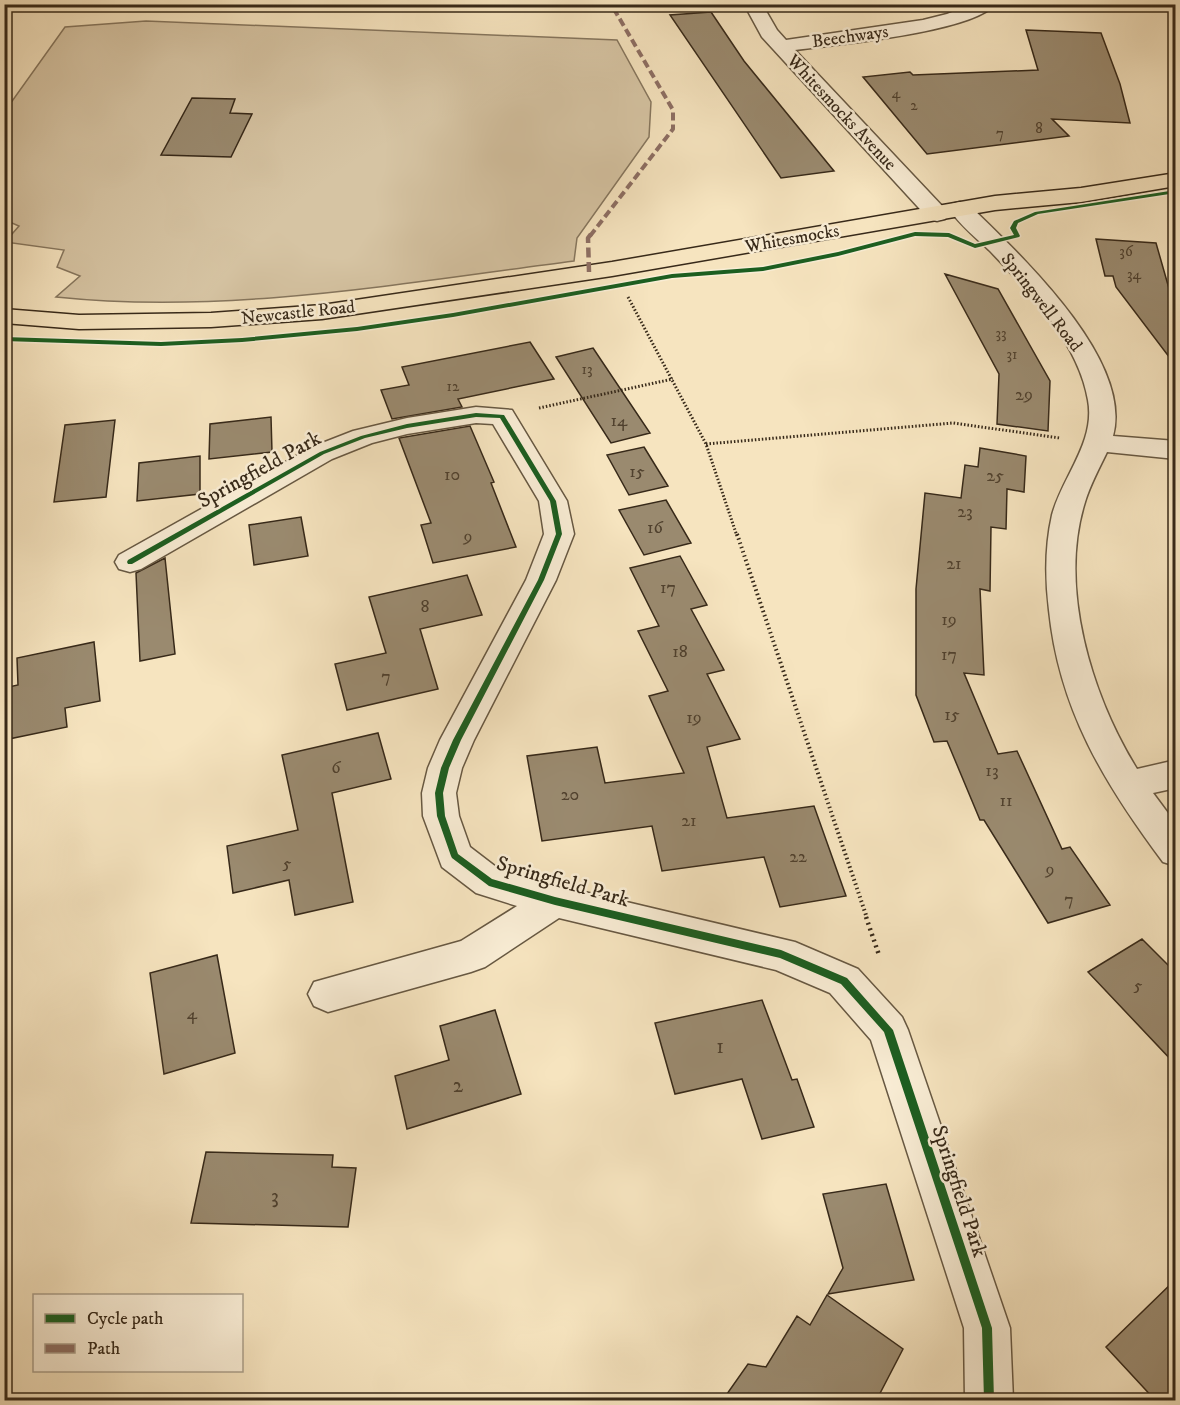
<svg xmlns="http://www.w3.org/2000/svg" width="1180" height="1405" font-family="'IM FELL DW Pica',serif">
  <rect width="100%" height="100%" fill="#f6e4bf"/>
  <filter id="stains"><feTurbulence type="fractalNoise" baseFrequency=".00333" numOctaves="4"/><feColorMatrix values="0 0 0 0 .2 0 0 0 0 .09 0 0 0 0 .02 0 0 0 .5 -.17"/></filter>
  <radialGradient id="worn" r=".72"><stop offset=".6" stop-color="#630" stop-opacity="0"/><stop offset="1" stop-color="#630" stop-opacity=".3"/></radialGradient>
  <path fill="#d6c4a3" stroke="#86765e" stroke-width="1.5" d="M146,21L617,40L651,102L649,137L577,238L574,261C403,283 228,315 56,297L80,276L57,267L64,250L5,242L19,226L5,220V111L65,27Z"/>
  <path fill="#9a8a6f" stroke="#372919" stroke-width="1.5" d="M711,12L744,61L834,171L781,178L670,15Z
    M1026,30L1101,33L1120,84L1130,123L1052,119L1069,136L927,154L863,77L910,72L913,75L1038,70Z
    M192,98L235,99L230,113L252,114L231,157L161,155Z
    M1096,239L1156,243L1172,299L1176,303V366L1116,287L1113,276H1105Z
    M945,274L998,289L1050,381L1048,431L997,424L999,374Z
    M530,342L554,379L458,399L462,407L392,419L381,390L409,385L402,367Z
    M593,348L650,433L611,443L556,357Z
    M271,417L272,452L209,459L210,424Z
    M115,420L106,497L54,502L65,425Z
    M470,426L494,482L491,483L516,547L433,563L421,525L431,523L399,438Z
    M644,447L668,486L629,495L607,455Z
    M980,448L1026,456L1024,492L1007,489L1006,529L991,527L990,591L980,589L984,675L964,673L998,754L1017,751L1062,849L1070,847L1110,905L1048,923L984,820H980L947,741L934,742L916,695V589L925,493L961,498L965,465L978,467Z
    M200,456V494L137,501L139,463Z
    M666,500L691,543L644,555L619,510Z
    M301,517L308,556L254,565L249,525Z
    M680,556L707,605L691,609L724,670L707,674L740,739L707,747L727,818L814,806L846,896L780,907L764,857L662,871L652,826L542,841L527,756L597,747L605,783L684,773L649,696L668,691L638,631L659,626L630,568Z
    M165,558L175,654L140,661L136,573Z
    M467,575L482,615L420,629L438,689L347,710L335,664L386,653L369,597Z
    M94,642L100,701L65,708L67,727L4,740V688L18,685L17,658Z
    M378,733L391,779L332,793L353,902L295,915L289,880L233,893L227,846L298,830L282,755Z
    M1142,939L1176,973V1065L1088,972Z
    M217,955L235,1053L164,1074L150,973Z
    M762,1000L792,1080L797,1079L814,1127L762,1139L742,1079L675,1094L655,1023Z
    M495,1010L521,1094L407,1129L395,1076L449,1060L440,1026Z
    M206,1152L333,1155L332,1167L356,1168L348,1227L191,1223Z
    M886,1184L914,1280L828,1294L843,1268L823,1194Z
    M1176,1279V1401H1156L1106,1347Z
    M827,1295L903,1349L876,1401H722L748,1364L766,1367L797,1316L810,1325Z"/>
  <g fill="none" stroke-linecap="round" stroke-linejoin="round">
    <defs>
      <path id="minor" d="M744,4H762L777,30L786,40L923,20L947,14L973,4H995C974,32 833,45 795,50L945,209L948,214L945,219L937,221L929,219L762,37Z
        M960,202L968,204C1018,253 1134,359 1113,436L1176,441V459L1107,452C1099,469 1090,485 1085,502C1058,588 1092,696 1137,769L1176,760V788L1153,793L1176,824V866L1163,862C1104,783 1059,709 1049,610C1045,578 1045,546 1052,515C1062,477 1096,442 1088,400C1078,342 1029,292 990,251C976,238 960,225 949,209L952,204Z
        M476,407L512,410L567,501L574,534L556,580L474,740L462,768L456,793L459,816L470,847L500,870L555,885L795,942L858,969L902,1017L908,1030L1010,1328L1013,1400H965L964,1328L871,1040L830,993L776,970L559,918L485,967L471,972L328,1012L314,1006L308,994L314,982L461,941L517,906L476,893L442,867L423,816L422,793L428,768L440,740L526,580L544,534L539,501L493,424L476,423L407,434L372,443L332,459L141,569L130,572L119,569L115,562L119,555L312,447L353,431L407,418Z"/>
      <path id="trunk" d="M1176,173V186L1081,202L995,210L612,276L322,319L211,327L79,329L4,323V309L79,315L211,313L322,305L612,262L995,196L1081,188Z"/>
    </defs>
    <use href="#minor" stroke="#675842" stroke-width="3"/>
    <use href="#trunk" stroke="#372919" stroke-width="3"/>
    <path stroke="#372919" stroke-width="3" stroke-dasharray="1.5 2" stroke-linecap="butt" d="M628,297L706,444L737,536
      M539,408L673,379
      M706,444L953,423L1060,438"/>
    <path stroke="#372919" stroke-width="4" stroke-dasharray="1.5 3" stroke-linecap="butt" d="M737,534L867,918"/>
    <path stroke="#372919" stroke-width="4.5" stroke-dasharray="2 4" stroke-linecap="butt" d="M866,917L879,955"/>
    <use href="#minor" fill="#f9edd5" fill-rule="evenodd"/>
    <use href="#trunk" fill="#f6e4bf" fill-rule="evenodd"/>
    <path stroke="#8d6e63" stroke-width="4" stroke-dasharray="8 4" stroke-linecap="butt" d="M590,236L673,129V110L611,4"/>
    <path stroke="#8d6e63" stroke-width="4.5" stroke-dasharray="10 4.5" stroke-linecap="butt" d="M589,272L588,238L591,234"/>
    <defs>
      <path id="cycleway" d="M1176,190V193L1038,214L1018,223L1016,228L1020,236L1019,237L975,248L948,237L915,236L838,256L763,271L672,278L453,317L357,331L242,342L161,346L4,341V337L161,342L242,338L357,327L453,313L672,274L763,267L838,252L915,232L949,233L975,244L1014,235L1010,228L1014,221L1035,212Z
        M476,413L504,415L556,501L562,534L544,580L461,740L449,768L443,793L445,816L458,854L492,879L555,897L781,950L847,978L893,1030L992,1328L994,1400H984L982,1328L884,1032L841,984L780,958L555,905L489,886L452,858L451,856L437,816L435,793L441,768L453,740L538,580L556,534L550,501L500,418L476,417L407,428L365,438L324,454L132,564H128L127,562L128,560L320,452L361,436L407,424Z"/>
    </defs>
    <use href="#cycleway" stroke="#f9edd5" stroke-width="3"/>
    <use href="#cycleway" fill="#1b5e20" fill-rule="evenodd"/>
  </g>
  <g text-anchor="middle" stroke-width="5" stroke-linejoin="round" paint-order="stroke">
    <g font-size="15" fill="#50412e">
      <text x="896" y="98">4</text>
      <text x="914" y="110">2</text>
      <text x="1039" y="133">8</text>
      <text x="1000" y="138">7</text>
      <text x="1126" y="256">36</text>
      <text x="1134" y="279">34</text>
      <text x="1001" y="338">33</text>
      <text x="1012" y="359">31</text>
      <text x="587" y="374">13</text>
      <text x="453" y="391">12</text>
    </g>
    <g font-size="18" fill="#372919" stroke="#f9edd5">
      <text transform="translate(850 36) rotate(-8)" y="6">Beechways</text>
      <text transform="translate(842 112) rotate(47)" y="6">Whitesmocks Avenue</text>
      <text transform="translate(792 238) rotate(-10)" y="6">Whitesmocks</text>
      <text transform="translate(1042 302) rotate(52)" y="6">Springwell Road</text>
      <text transform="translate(298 312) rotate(-6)" y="6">Newcastle Road</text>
    </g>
    <g font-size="18" fill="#50412e">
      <text x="1024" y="400">29</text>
      <text x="619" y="426">14</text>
      <text x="637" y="477">15</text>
      <text x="452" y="480">10</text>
      <text x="995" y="481">25</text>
      <text x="965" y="517">23</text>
      <text x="655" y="533">16</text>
      <text x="468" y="542">9</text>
      <text x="954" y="569">21</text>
      <text x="668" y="593">17</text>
      <text x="425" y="612">8</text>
      <text x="949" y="625">19</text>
      <text x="680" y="657">18</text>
      <text x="949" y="660">17</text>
      <text x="386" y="682">7</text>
      <text x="952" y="720">15</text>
      <text x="694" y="723">19</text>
      <text x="336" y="773">6</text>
      <text x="992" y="776">13</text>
      <text x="570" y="800">20</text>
      <text x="1006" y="806">11</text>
      <text x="689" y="826">21</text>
      <text x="798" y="862">22</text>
      <text x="287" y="869">5</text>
      <text x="1050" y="875">9</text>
      <text x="1069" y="905">7</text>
      <text x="1138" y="991">5</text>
      <text x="192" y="1019">4</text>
    </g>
    <g font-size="21" fill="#372919" stroke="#f9edd5">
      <text transform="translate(259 469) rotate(-29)" y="7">Springfield Park</text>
      <text transform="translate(563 881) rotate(16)" y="7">Springfield Park</text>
      <text transform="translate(960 1191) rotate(72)" y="7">Springfield Park</text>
    </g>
    <g font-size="21" fill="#50412e">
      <text x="720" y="1053">1</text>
      <text x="458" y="1092">2</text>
      <text x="275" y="1203">3</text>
    </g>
  </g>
  <rect width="1180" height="1405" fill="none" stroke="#f6e4bf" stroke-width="24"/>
  <rect x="6" y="6" width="1168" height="1393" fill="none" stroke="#372919" stroke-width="3"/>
  <rect x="12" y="12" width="1156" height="1381" fill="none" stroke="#372919" stroke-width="1.5"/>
  <rect x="33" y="1294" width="210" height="78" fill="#f9edd5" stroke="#ab9f8a" stroke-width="1.5"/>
  <rect x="45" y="1314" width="30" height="9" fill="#1b5e20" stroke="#ab9f8a" stroke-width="1.5"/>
  <text x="87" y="1324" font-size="18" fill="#372919">Cycle path</text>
  <rect x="45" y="1344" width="30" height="9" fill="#8d6e63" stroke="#ab9f8a" stroke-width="1.5"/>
  <text x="87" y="1354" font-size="18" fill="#372919">Path</text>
  <rect width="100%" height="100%" filter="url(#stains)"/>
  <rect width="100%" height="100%" fill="url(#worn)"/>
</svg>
